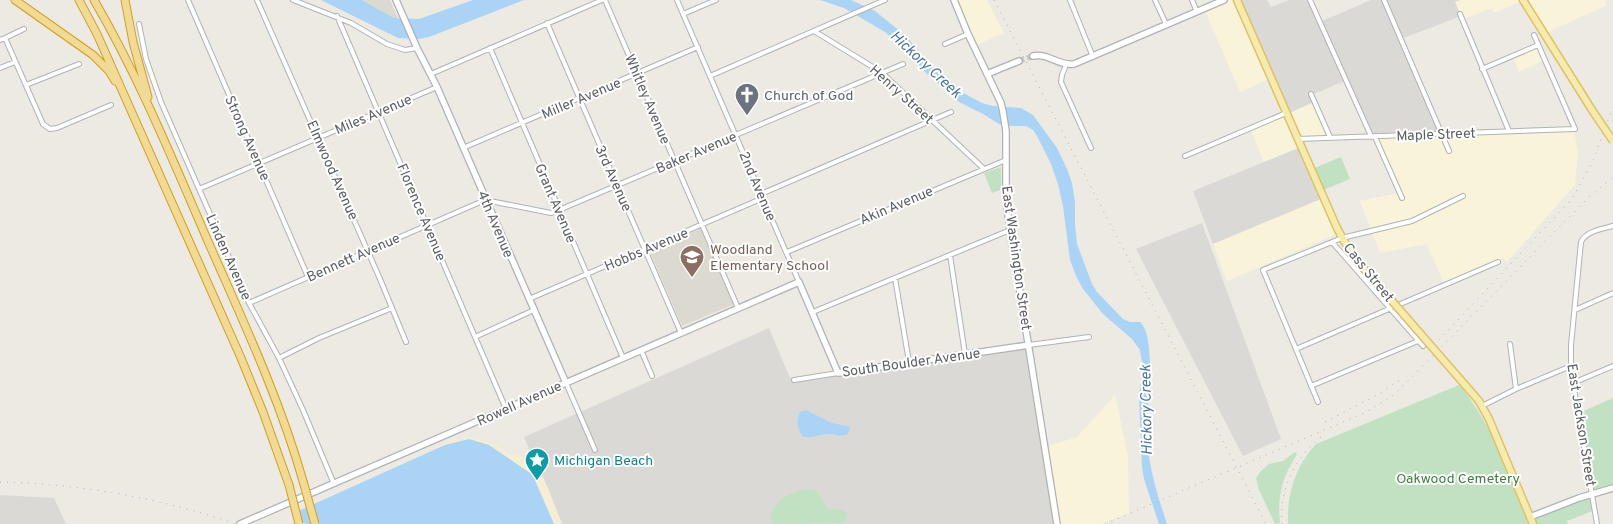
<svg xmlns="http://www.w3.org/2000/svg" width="1613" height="524" font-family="Overpass,sans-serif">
  <rect width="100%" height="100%" fill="#eceae3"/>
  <path fill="#f9f3da" d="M954,0H987L1004,33L974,46Z
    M1226,0H1237L1271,78L1240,92L1204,9Z
    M1460,0H1519L1520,2L1494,13L1492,8L1462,20L1455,2Z
    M1524,0H1605L1607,5L1544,34Z
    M1538,46L1544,60L1519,72L1513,57Z
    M1314,102L1329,137L1298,138L1287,114Z
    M1286,113L1301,147L1264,162L1250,129Z
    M1574,130L1578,151L1575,185L1506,263L1504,258L1444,284L1427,244L1380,253L1360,201L1398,193L1375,137Z
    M1323,198L1339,233L1227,281L1213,244Z
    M1115,395L1128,456L1129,513L1101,524H1059L1045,447L1077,437Z"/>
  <path fill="#dbd9d5" d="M1238,0H1267L1271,7L1289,0H1309L1345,81L1311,95L1314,102L1287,114Z
    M1371,0H1383L1441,134L1371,136L1320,22Z
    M1384,0H1460L1455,2L1461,16L1401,39Z
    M1301,147L1323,198L1213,244L1193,191Z
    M1202,223L1281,439L1243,456L1136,249Z
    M769,328L790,378L1027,348L1056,524H560L524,437Z
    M0,495L54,498L66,524H0Z"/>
  <path fill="#dcd9d1" d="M362,0H390L398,18H394Z
    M702,228L735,304L682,326L650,252Z"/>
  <path fill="#c2e1c2" d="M1341,157L1350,179L1321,191L1312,169Z
    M1001,167V190L992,193L984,173Z
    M1459,385C1493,424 1509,477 1528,524H1288C1287,493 1295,467 1316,444Z
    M1613,398V487L1593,494L1579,413Z
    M1295,452L1297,454C1282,478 1277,495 1280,523L1275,524L1259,490L1256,478L1261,471L1269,464L1283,461Z
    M810,489L817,491L828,509L844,510L847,514L843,523L773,524L770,518C775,498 792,492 810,489Z
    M1592,495L1595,510L1567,521L1568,524H1534L1531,518Z"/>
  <path fill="#f5eed4" d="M468,437L494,444L510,454L519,455L527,459L543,477L548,488L562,524H549L446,446L442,445L436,449L441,444L450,442L453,439L463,441L464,438Z"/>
  <path fill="#aad3f5" d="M321,0H362L394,18L419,19L473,0H524L429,37L419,39L398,38Z
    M820,0H851L875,11L906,36L936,71L954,88L982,103L993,106L1021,108L1033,115L1057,148L1067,169L1072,183L1075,202V224L1077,244L1092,284L1097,292L1123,319L1130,322H1140C1149,330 1149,351 1150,362C1151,385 1147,408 1147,431C1147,462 1157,494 1167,524H1159L1144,479L1142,467L1139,397L1143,369L1140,350L1132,339L1103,314L1083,289L1077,278L1070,260L1063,206L1058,184L1051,164L1037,136L1033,130L1026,126H1013L999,124L983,114L959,102L927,74L904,48L885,32L844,8Z
    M806,410L832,423L850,427L848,434C841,438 837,434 829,434C819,434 811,440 802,436C797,426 796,423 800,412Z
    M469,439L489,445L530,473L534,478L554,524H307L294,519V513L445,445Z"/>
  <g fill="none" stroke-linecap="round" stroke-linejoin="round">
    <path stroke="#c8c7c3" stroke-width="5.5" stroke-dasharray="5.5 3" stroke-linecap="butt" d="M1019,61L1033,56"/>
    <defs>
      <path id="street" d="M188,0L308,277
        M257,0L380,279L406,342
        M293,0L351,23L387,44L405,50L417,48
        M605,0L738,308
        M677,0L799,282
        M1070,0L1093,57
        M1155,0L1166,24
        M1192,0L1197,12
        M1310,0L1371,136
        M1384,0L1449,151
        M683,14L716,0
        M1460,14L1509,131
        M337,16L506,409
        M547,23L681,333
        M139,24L146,59L161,102L249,303L279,358L303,410L334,484
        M814,31L881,72L983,168
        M5,38L24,29
        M0,40L5,38L43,124L50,129L57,128L111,105
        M945,44L968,34
        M490,48L623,358
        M1066,65L1062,75L1061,82L1091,148
        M0,68L15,62
        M1482,69L1538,45
        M431,74L602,0
        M710,76L885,0
        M26,85L79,64
        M1311,94L1330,137
        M1375,137L1402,198
        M1298,139L1575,129L1534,35
        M463,148L698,47
        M1185,156L1286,113
        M199,189L437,87
        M761,194L951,112
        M1332,242L1423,346
        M787,252L1006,160
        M950,255L965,354
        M895,278L909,362
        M529,299L763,198
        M249,303L485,200L551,213L559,210L903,64
        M1575,310L1613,293
        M813,312L1010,230
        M475,337L534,310
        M1510,344L1516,389
        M1029,345L1089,337
        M1296,349L1498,262
        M641,350L652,376
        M279,358L319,338L392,308
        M794,380L838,373
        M566,383L595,450
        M1573,383L1613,366
        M1311,386L1418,341
        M1318,402L1263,270L1342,238L1412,221L1463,196
        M1482,406L1516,389L1571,366
        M1597,524L1573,383L1571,366V345L1581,242C1586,231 1602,229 1613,226"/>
      <path id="secondary" d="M396,0L417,48L437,87L566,383
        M954,0L968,34L1001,103L1003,112L1006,131V200L1010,230L1057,524
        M1033,56C1050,53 1057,66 1074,64L1224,0
        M987,74L1019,61
        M1530,517L1579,498L1613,488
        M240,524L799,282L838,373L1029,345"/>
      <path id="primary" d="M1237,0L1337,228L1344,241
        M1523,0L1592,110
        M1479,401L1489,419L1533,524"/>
      <path id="highway" d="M15,0L93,55L109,71L115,81
        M79,0L97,34L241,358L263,412L289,485
        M94,0C140,79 174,163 210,246C244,323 280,400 303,481
        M125,0L133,42L148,97"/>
    </defs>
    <use href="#street" stroke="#b0b3b7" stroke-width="6"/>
    <use href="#secondary" stroke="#afb2b6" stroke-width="8"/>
    <use href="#primary" stroke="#e0c067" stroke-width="9"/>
    <use href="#highway" stroke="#d59d1a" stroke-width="9"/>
    <use href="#street" stroke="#fff" stroke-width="4"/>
    <use href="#secondary" stroke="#fff" stroke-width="5.5"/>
    <use href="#primary" stroke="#f5ebaf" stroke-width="6"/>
    <use href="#highway" stroke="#f0da96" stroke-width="7"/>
    <path stroke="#b1b2b2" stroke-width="1" stroke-dasharray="1 6" stroke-linecap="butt" d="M994,0L1266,524
      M1439,340L1572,199L1592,163L1613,107
      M1325,422L1379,394L1401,379
      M0,482C81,484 160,498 236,524
      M1105,524L1364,413L1391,397L1406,383L1589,197L1613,177
      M1282,524C1279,488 1296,455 1325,434"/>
    <defs>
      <path id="primary-bridge" d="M1592,110L1613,141
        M1344,241L1359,263L1479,401"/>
      <path id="highway-bridge" d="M303,481L315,524
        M289,485L299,524"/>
    </defs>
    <use href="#primary-bridge" stroke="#e0c067" stroke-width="9" stroke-linecap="butt"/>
    <use href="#highway-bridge" stroke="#d59d1a" stroke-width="9" stroke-linecap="butt"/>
    <use href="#primary-bridge" stroke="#f5ebaf" stroke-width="6"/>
    <use href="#highway-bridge" stroke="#f0da96" stroke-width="7"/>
  </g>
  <defs>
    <symbol id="church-pin" viewBox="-11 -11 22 30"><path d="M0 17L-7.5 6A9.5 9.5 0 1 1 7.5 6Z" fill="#6b7280" stroke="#fff"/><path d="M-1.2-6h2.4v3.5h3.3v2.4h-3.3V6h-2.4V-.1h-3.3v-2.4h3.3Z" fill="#fff"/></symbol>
    <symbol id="school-pin" viewBox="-11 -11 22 30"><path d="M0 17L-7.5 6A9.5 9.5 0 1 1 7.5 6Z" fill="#8d6e63" stroke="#fff"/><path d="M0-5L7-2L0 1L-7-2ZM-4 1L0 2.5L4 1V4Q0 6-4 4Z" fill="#fff"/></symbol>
    <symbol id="sight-pin" viewBox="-11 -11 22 30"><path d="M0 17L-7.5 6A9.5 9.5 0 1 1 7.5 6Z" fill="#0f9aa8" stroke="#fff"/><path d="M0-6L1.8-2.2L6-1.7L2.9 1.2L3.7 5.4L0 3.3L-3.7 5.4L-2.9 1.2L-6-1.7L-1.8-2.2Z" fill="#fff"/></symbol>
  </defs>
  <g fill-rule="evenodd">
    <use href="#church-pin" x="733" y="81" width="28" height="38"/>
    <use href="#school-pin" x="678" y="243" width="28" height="38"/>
    <use href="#sight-pin" x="523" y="446" width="28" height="38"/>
  </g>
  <g text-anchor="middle" stroke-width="4" stroke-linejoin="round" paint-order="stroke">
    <g font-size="14" fill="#5b5e62" stroke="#fff">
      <text transform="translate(902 94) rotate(42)" y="5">Henry Street</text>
      <text transform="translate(581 98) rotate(-23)" y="5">Miller Avenue</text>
      <text transform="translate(648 99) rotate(67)" y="5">Whitley Avenue</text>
      <text transform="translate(373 114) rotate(-23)" y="5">Miles Avenue</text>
      <text transform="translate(1436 134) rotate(-2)" y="5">Maple Street</text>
      <text transform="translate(248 138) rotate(66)" y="5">Strong Avenue</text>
      <text transform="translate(696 152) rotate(-23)" y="5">Baker Avenue</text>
      <text transform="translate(333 170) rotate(66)" y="5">Elmwood Avenue</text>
      <text transform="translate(614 178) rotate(66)" y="5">3rd Avenue</text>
      <text transform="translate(758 186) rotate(67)" y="5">2nd Avenue</text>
      <text transform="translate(556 203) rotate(67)" y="5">Grant Avenue</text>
      <text transform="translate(896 205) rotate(-23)" y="5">Akin Avenue</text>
      <text transform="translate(422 212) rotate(67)" y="5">Florence Avenue</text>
      <text transform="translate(496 224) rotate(67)" y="5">4th Avenue</text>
      <text transform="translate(646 249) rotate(-23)" y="5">Hobbs Avenue</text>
      <text transform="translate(229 257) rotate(66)" y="5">Linden Avenue</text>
      <text transform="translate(353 257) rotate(-24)" y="5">Bennett Avenue</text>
      <text transform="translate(1017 258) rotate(82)" y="5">East Washington Street</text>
      <text transform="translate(1369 272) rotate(51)" y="5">Cass Street</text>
      <text transform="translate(911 362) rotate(-8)" y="5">South Boulder Avenue</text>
      <text transform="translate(519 403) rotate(-24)" y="5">Rowell Avenue</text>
      <text transform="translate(1582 425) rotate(81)" y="5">East Jackson Street</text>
    </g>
    <g font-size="14" fill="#5b616d" stroke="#fff" text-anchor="start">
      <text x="764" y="100">Church of God</text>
    </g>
    <g font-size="14" fill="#785e54" stroke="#fff" text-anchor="start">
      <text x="710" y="254">Woodland<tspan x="710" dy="16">Elementary School</tspan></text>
    </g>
    <g font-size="14" fill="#0d838f" stroke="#fff" text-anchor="start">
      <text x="554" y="465">Michigan Beach</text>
    </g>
    <g font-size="14" fill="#3e7e42" stroke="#fff">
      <text x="1458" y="483">Oakwood Cemetery</text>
    </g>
    <g font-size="15" font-style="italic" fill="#4a75a5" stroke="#fff">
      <text transform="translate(926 64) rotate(43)" y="5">Hickory Creek</text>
      <text transform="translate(1146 410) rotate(-91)" y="5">Hickory Creek</text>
    </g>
  </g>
</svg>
